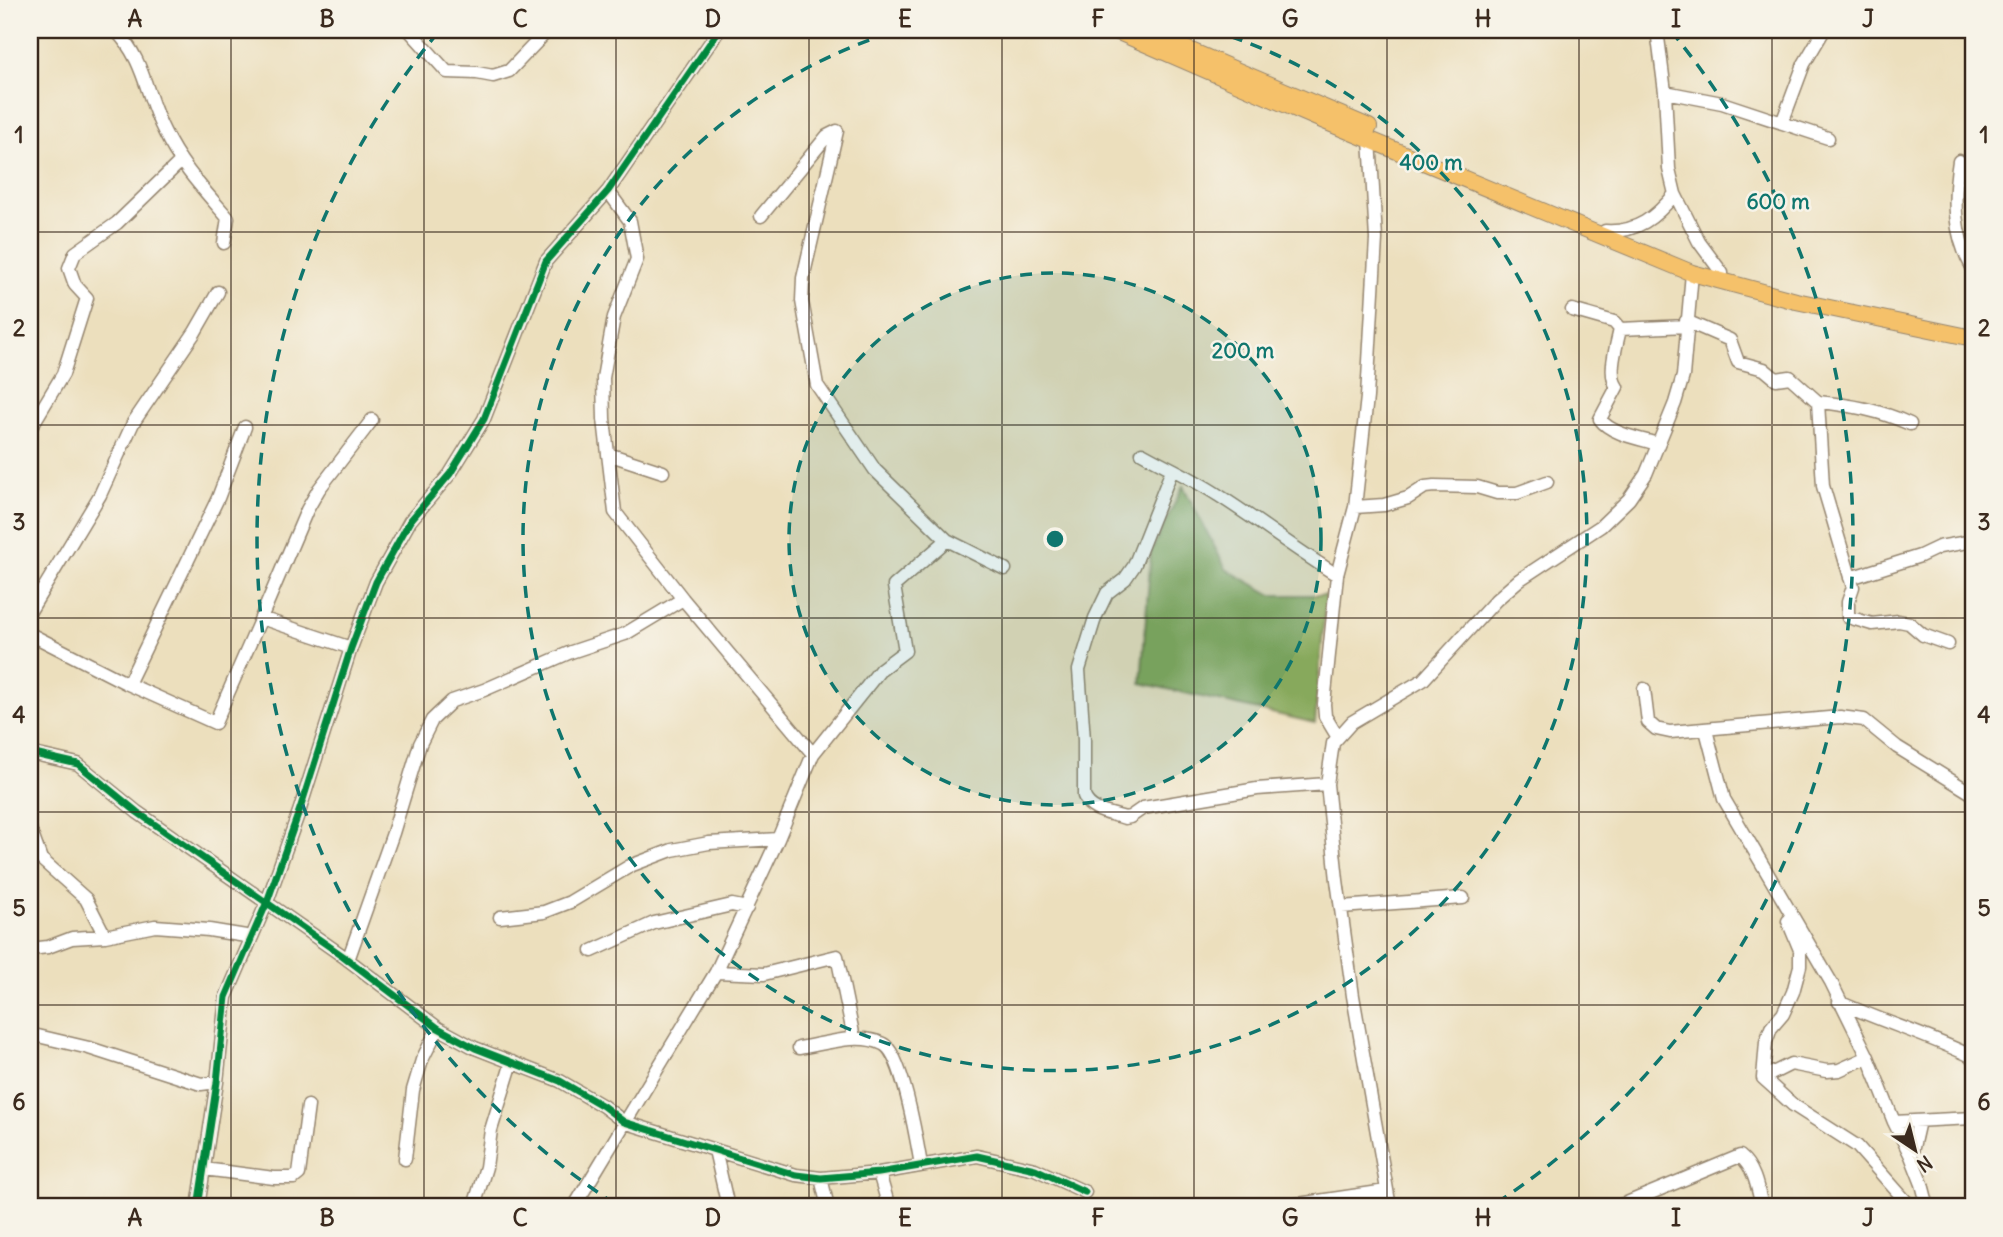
<svg xmlns="http://www.w3.org/2000/svg" width="2003" height="1237" font-family="Delius,sans-serif">
  <rect width="100%" height="100%" fill="#f7f3e8"/>
  <filter id="ink" filterUnits="userSpaceOnUse"><feTurbulence type="fractalNoise" baseFrequency=".0143" numOctaves="2"/><feDisplacementMap in="SourceGraphic" scale="14" xChannelSelector="R" yChannelSelector="G"/><feConvolveMatrix kernelMatrix="1 2 1 2 8 2 1 2 1" color-interpolation-filters="sRGB"/></filter>
  <filter id="wash" filterUnits="userSpaceOnUse"><feTurbulence type="fractalNoise" baseFrequency=".00686" numOctaves="4" result="noise"/><feDisplacementMap in="SourceGraphic" scale="28" xChannelSelector="R" yChannelSelector="G"/><feGaussianBlur stdDeviation="1.57" result="paint"/><feColorMatrix in="noise" values="0 0 0 0 0 0 0 0 0 0 0 0 0 0 0 0 0 1.4 0 .05"/><feComposite in="paint" operator="in"/></filter>
  <g filter="url(#wash)">
    <rect width="100%" height="100%" fill="#ecdfbd"/>
    <path fill="#87a95c" stroke="#616a3d" stroke-width="2" d="M1183,486L1226,569L1272,595H1326L1315,723L1141,683L1151,552Z"/>
  </g>
  <g filter="url(#ink)">
    <g fill="none" stroke-linecap="round" stroke-linejoin="round">
      <defs>
        <path id="minor" d="M115,30C145,59 146,97 164,131C180,165 204,190 228,218L224,243
          M409,30L447,72L477,73L493,76L509,71L548,30
          M1657,30L1665,92L1669,169L1675,194L1699,242L1722,273
          M1665,92L1722,103L1828,138
          M1782,123L1804,64L1824,30
          M1959,161C1953,199 1953,235 1973,269
          M608,191L630,221L637,259L614,317L603,378L604,419L608,454
          M761,216L827,136L837,131L803,278L802,301L817,385L875,470L947,540L1005,569
          M1605,231C1637,233 1656,217 1675,194
          M1572,310L1614,322L1620,329L1687,326
          M1686,321L1730,340L1738,362L1764,369L1776,379L1790,377L1818,402L1823,486L1853,587L1848,602V617L1872,624L1899,621L1909,623L1923,635L1948,644
          M1620,329C1617,345 1607,373 1617,387L1600,419C1610,434 1641,439 1658,444
          M1818,402C1851,405 1879,410 1910,424
          M30,429L63,374L87,298L75,285L69,268L75,253L117,223L180,162
          M1142,453C1167,467 1194,479 1218,495C1259,521 1296,550 1337,575L1324,704L1325,716L1337,736
          M1172,470L1134,566L1125,579L1107,593L1095,618L1079,670L1084,740V796C1090,812 1110,813 1125,818L1130,817L1143,808L1257,789L1327,784
          M663,472L608,454L615,512L683,599L813,754
          M1355,507L1384,505L1408,498L1425,487L1434,486L1477,487L1497,493H1517L1547,482
          M1337,575L1355,507L1367,397L1376,239L1370,139
          M1850,578L1920,556L1939,547L1973,541
          M30,611L100,495L133,423L195,332L218,292
          M261,618L307,510L319,489L372,420
          M30,634L128,684L215,723L261,618L351,648
          M128,684L218,498L245,427
          M1644,689L1648,722L1656,729L1670,732L1840,717L1864,720L1897,747L1973,794
          M1706,730L1724,799L1831,982L1868,1057L1894,1122L1911,1156L1922,1184L1928,1207
          M30,753L78,764L137,812L343,956L438,1028L475,1048L560,1081L603,1106L624,1122L796,1175L821,1178L879,1173L977,1156L1035,1169L1085,1192
          M30,829L41,859L86,899L105,936L155,926L209,930L252,937
          M1341,907L1463,898
          M500,917L544,912L570,902L630,866L672,850L709,843L778,839
          M30,949L48,947L72,938L105,936
          M592,951L654,923L732,905L747,908
          M348,960L393,833L420,744L432,720L452,701L484,690L571,652L625,634L683,599
          M716,972L764,974L837,956L854,1038
          M1839,1002C1883,1022 1930,1036 1973,1057
          M30,1038L38,1036L89,1048L201,1084L217,1082
          M799,1048C825,1044 858,1032 883,1044C902,1052 917,1142 921,1165
          M1763,1078L1766,1042L1771,1028L1783,1014L1793,992L1800,966V950L1788,921
          M1763,1078L1793,1105L1857,1146L1911,1207
          M1763,1078L1791,1064L1827,1071L1839,1070L1868,1057
          M1894,1122L1973,1118
          M715,1150L728,1207
          M1911,1156L1919,1121
          M405,1159L413,1090L422,1060L438,1028
          M204,1169L274,1178H294L299,1174L308,1106
          M879,1173L889,1207
          M821,1178L828,1207
          M476,1200L486,1167L491,1130L512,1062
          M198,1207L217,1082L226,997L267,902L300,809L351,648L376,582L410,521L450,474L484,419L546,261L608,191L719,30
          M574,1207L716,972L778,839L813,754L881,669L905,651L894,586L947,540
          M1278,1207L1386,1191
          M1390,1207L1353,996L1337,880L1327,784L1333,743L1352,722L1423,680L1496,600L1519,580L1601,526L1629,499L1646,474L1675,403L1683,376L1692,273
          M1617,1207L1740,1156C1755,1168 1758,1190 1762,1207"/>
        <path id="major" d="M1114,30L1317,118L1692,273L1796,301L1973,338
          M1142,30L1369,127"/>
      </defs>
      <use href="#minor" stroke="#94846e" stroke-width="15"/>
      <use href="#major" stroke="#94846e" stroke-width="18"/>
      <use href="#minor" stroke="#fff" stroke-width="12"/>
      <use href="#major" stroke="#f5c16b" stroke-width="16"/>
      <defs>
        <path id="cycleway" d="M30,753L78,764L137,812L343,956L438,1028L475,1048L560,1081L603,1106L624,1122L796,1175L821,1178L879,1173L977,1156L1035,1169L1085,1192
          M198,1207L217,1082L226,997L267,902L300,809L351,648L376,582L410,521L450,474L484,419L546,261L608,191L719,30"/>
      </defs>
      <use href="#cycleway" stroke="#f7f3e8" stroke-width="11"/>
      <use href="#cycleway" stroke="#00873e" stroke-width="7"/>
    </g>
  </g>
  <path fill="none" stroke="#3b2a1e" stroke-width="2" stroke-opacity="0.55" d="M231,30V1207M424,30V1207M616,30V1207M809,30V1207M1002,30V1207M1194,30V1207M1387,30V1207M1579,30V1207M1772,30V1207M30,232H1973M30,425H1973M30,618H1973M30,812H1973M30,1005H1973"/>
  <circle cx="1055" cy="539" r="266" fill="#0f766e" fill-opacity=".12"/>
  <g fill="none" stroke="#0f766e" stroke-width="3.5" stroke-dasharray="12 9">
    <circle cx="1055" cy="539" r="266"/>
    <path d="M1211 30A532 532 0 1 1 899 30"/>
    <path d="M615 1204A798 798 0 0 1 439 31M1671 31A798 798 0 0 1 1495 1204"/>
  </g>
  <circle cx="1055" cy="539" r="10" fill="#0f766e" stroke="#f7f3e8" stroke-width="3.5"/>
  <g font-size="21" text-anchor="middle" font-weight="bold" fill="#0f766e" stroke="#f7f3e8" stroke-width="5" stroke-linejoin="round" paint-order="stroke">
    <text x="1431" y="170">400 m</text>
    <text x="1778" y="209">600 m</text>
    <text x="1243" y="358">200 m</text>
  </g>
  <rect width="2003" height="1237" fill="none" stroke="#f7f3e8" stroke-width="77"/>
  <g transform="translate(1915 1150) rotate(145)" stroke="#f7f3e8" stroke-width="5" paint-order="stroke">
  <path d="M0-5L12 26L0 18L-12 26Z" fill="#3b2a1e"/>
  <text y="-10" font-size="19" font-weight="bold" text-anchor="middle" fill="#3b2a1e">N</text>
  </g>
  <rect x="38" y="38" width="1927" height="1160" fill="none" stroke="#3b2a1e" stroke-width="2.5"/>
  <g font-size="23" text-anchor="middle" font-weight="bold" fill="#3b2a1e">
    <text x="135" y="27">A</text>
    <text x="327" y="27">B</text>
    <text x="520" y="27">C</text>
    <text x="713" y="27">D</text>
    <text x="905" y="27">E</text>
    <text x="1098" y="27">F</text>
    <text x="1290" y="27">G</text>
    <text x="1483" y="27">H</text>
    <text x="1676" y="27">I</text>
    <text x="1868" y="27">J</text>
    <text x="19" y="143">1</text>
    <text x="1984" y="143">1</text>
    <text x="19" y="336">2</text>
    <text x="1984" y="336">2</text>
    <text x="19" y="530">3</text>
    <text x="1984" y="530">3</text>
    <text x="19" y="723">4</text>
    <text x="1984" y="723">4</text>
    <text x="19" y="916">5</text>
    <text x="1984" y="916">5</text>
    <text x="19" y="1110">6</text>
    <text x="1984" y="1110">6</text>
    <text x="135" y="1226">A</text>
    <text x="327" y="1226">B</text>
    <text x="520" y="1226">C</text>
    <text x="713" y="1226">D</text>
    <text x="905" y="1226">E</text>
    <text x="1098" y="1226">F</text>
    <text x="1290" y="1226">G</text>
    <text x="1483" y="1226">H</text>
    <text x="1676" y="1226">I</text>
    <text x="1868" y="1226">J</text>
  </g>
</svg>
